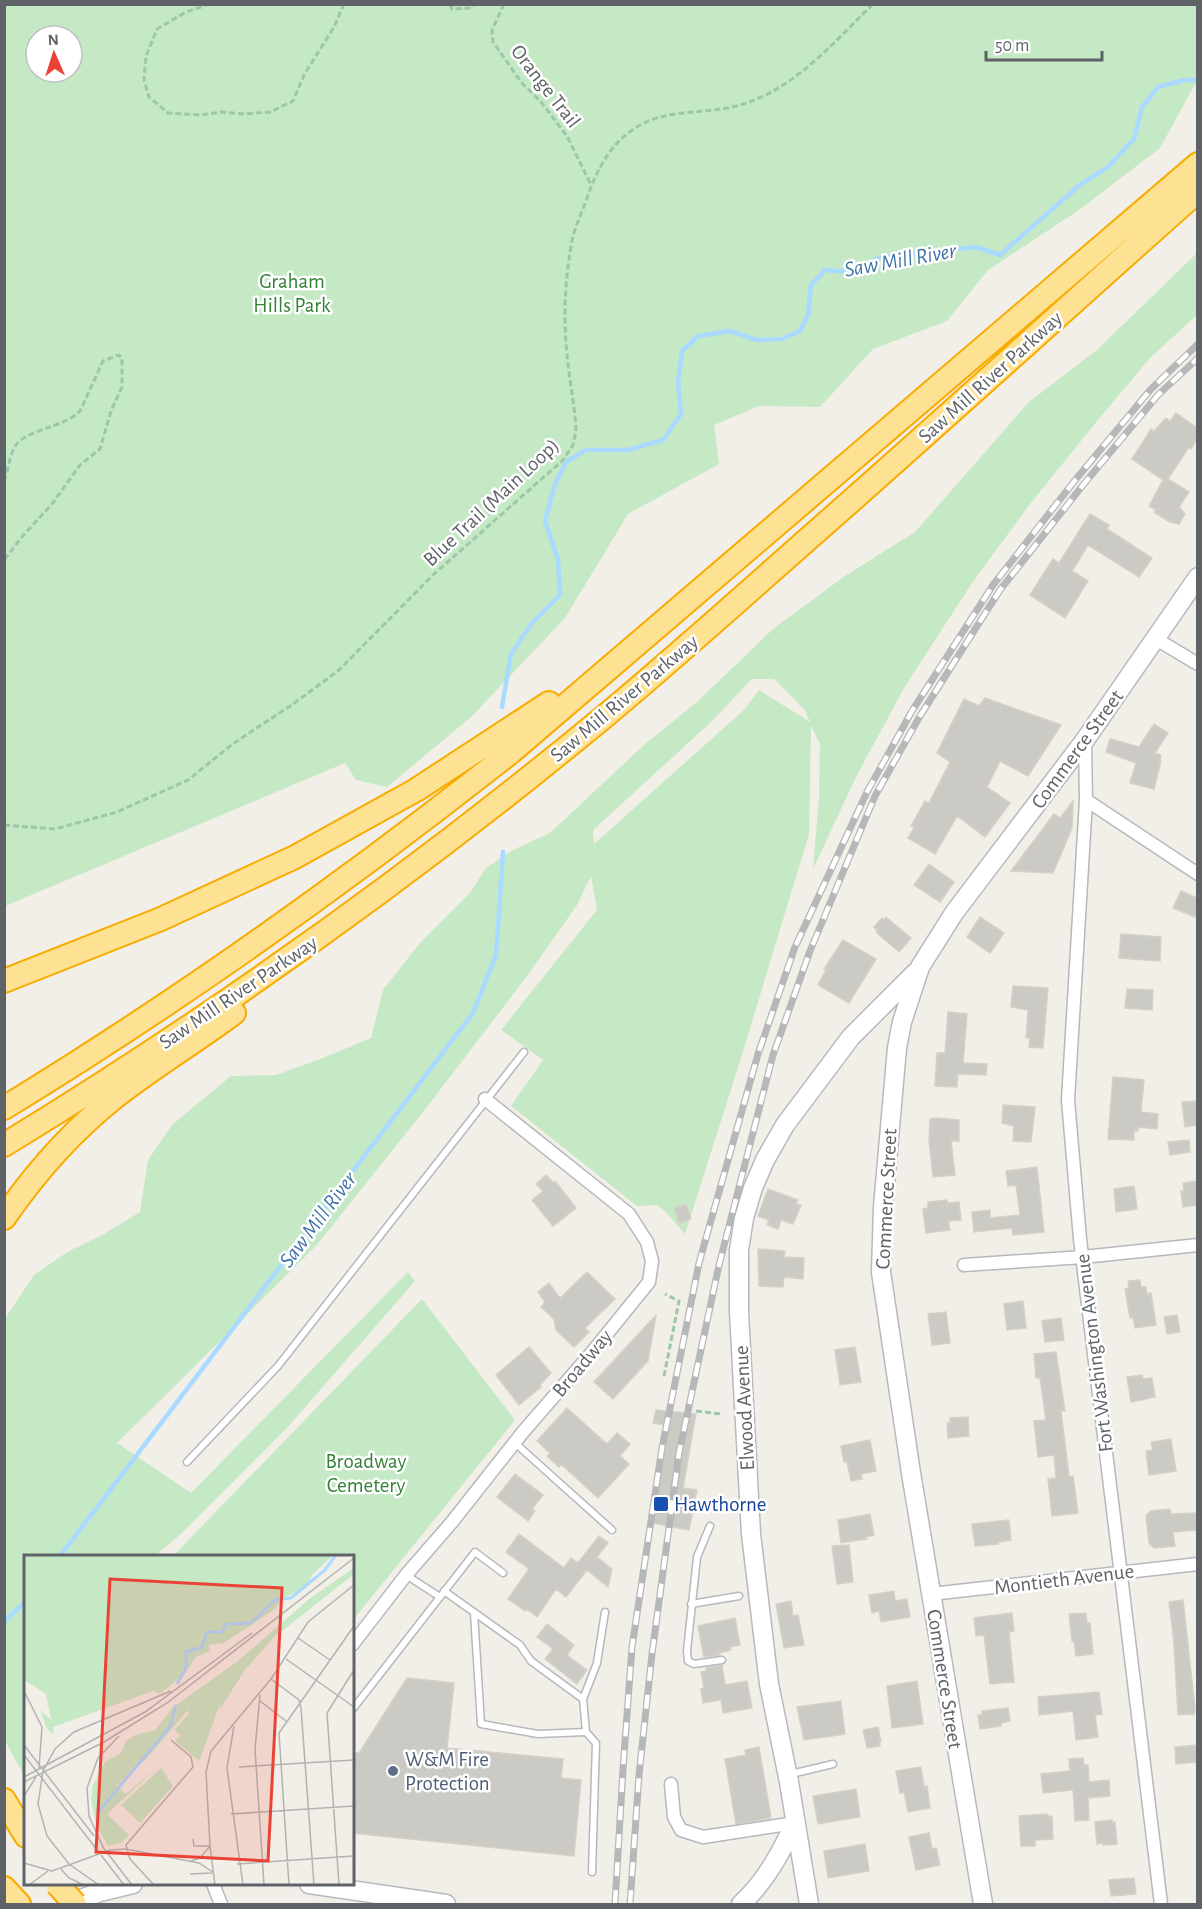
<svg xmlns="http://www.w3.org/2000/svg" width="1202" height="1909" font-family="'Alegreya Sans',sans-serif">
  <rect width="100%" height="100%" fill="#f1efe8"/>
  <path fill="#c5e8c5" fill-rule="evenodd" d="M5,4L1197,5V85L1194,86L1160,148L1079,210L988,270L947,321L873,349L820,407L759,406L714,425L719,464L628,514L565,618L471,717L387,787L356,780L345,763L5,906ZM36,36H72V72H36Z
    M1197,253V315L1150,358L1097,421L1030,504L972,583L904,688L856,777L813,869L819,799L820,744L811,726L809,834L741,1058L685,1234L665,1211L657,1205L637,1206L511,1106L543,1060L501,1030L597,910L591,876L577,905L527,976L430,1103L317,1245L117,1443L191,1493L408,1272L415,1281L287,1428L184,1531L155,1556H26L25,1777L4,1739V1320L34,1275L69,1251L104,1234L140,1212L148,1160L172,1125L231,1076L276,1075L323,1058L371,1038L383,990L420,943L470,893L486,868L513,850L550,833L644,745L698,701L773,629L845,576L915,532L1029,402L1098,349ZM752,679H774L805,710L810,722L759,690L744,710L594,844L593,830L710,723Z
    M422,1299L515,1420L353,1620L352,1556H173Z"/>
  <g fill="none" stroke-linecap="round" stroke-linejoin="round">
    <path stroke="#aadaff" stroke-width="4.5" d="M502,707L511,654L531,624L560,595L558,560L545,521L555,484L566,462L586,450H628L663,440L681,414L678,382L682,351L698,336L730,331L756,340L782,339L800,331L808,315L811,285L825,270L849,272L879,258L976,247L1000,255L1081,184L1108,167L1134,139L1142,107L1158,87L1184,80H1198
      M60,1556L473,1013L496,955L503,852
      M4,1622L26,1601"/>
  </g>
  <path fill="#cccac5" stroke="#d6d1c6" stroke-width="1.5" d="M1176,413L1197,428V438L1191,449L1189,447L1168,479L1189,492L1179,507L1185,514L1179,524L1170,522L1154,512L1156,510L1149,506L1163,480L1132,459L1151,429L1154,431L1166,418L1170,421Z
    M1090,514L1109,525L1107,529L1152,558L1139,577L1088,545L1072,571L1088,581L1065,618L1030,595L1053,559L1059,563Z
    M985,698L1061,725L1028,776L1000,761L987,787L1010,803L985,837L957,816L935,854L908,838L914,828L911,826L925,801L929,803L950,762L937,753L964,699L979,706Z
    M1154,724L1168,733L1155,753L1161,755L1160,761H1161L1154,789L1130,783L1136,763L1106,752L1110,739L1139,747Z
    M1073,801L1072,828L1053,873L1011,871L1054,814L1060,818Z
    M929,864L954,882L940,902L914,885Z
    M1181,891L1197,898V910L1195,917L1173,908Z
    M886,917L911,938L899,952L876,932L878,931L874,927L882,918L884,920Z
    M980,917L1004,933L990,953L967,937Z
    M1121,934L1161,937L1160,961L1119,958Z
    M843,940L876,959L849,1003L818,985L826,970L824,969Z
    M1013,986L1048,988L1043,1048L1029,1047L1030,1038H1026L1028,1010L1011,1007Z
    M1127,989L1153,990L1152,1010L1125,1008Z
    M948,1012L967,1014L963,1063L987,1064L986,1075L958,1074L957,1087L935,1086L937,1053H945Z
    M1113,1077L1144,1080L1141,1112L1158,1114L1157,1129L1139,1127L1138,1131H1134V1140L1108,1139Z
    M1197,1101V1125L1185,1127L1182,1102Z
    M1003,1105L1035,1107L1031,1142L1013,1141L1014,1126L1002,1123Z
    M936,1118L959,1120V1141H951L955,1175L933,1177L929,1140L930,1119Z
    M1189,1140L1190,1152L1170,1155L1168,1142Z
    M1037,1167L1044,1232L1013,1235L1012,1228L974,1232L972,1212L990,1210V1218L1020,1215L1016,1185L1008,1186L1006,1171Z
    M546,1175L554,1183L555,1181L576,1208L553,1226L532,1200L543,1191L536,1184Z
    M1197,1181V1205L1183,1207L1181,1191H1184L1183,1183Z
    M1134,1186L1137,1209L1116,1212L1114,1189Z
    M768,1189L798,1200L796,1204L801,1205L793,1224L781,1220L778,1229L767,1225L769,1220L758,1216Z
    M947,1200V1203L959,1202L961,1220L948,1221L950,1230L926,1233L923,1209L928,1208V1202Z
    M686,1204L691,1219L679,1223L674,1208Z
    M758,1249L785,1251L784,1257L804,1258L803,1279L784,1277L783,1287L759,1286Z
    M587,1272L615,1299L585,1328L589,1332L574,1347L556,1330L554,1319L541,1307L545,1302L538,1292L549,1283L560,1298Z
    M1140,1280L1141,1287H1146L1147,1294L1151,1293L1156,1325L1135,1328L1133,1317L1130,1318L1125,1289L1129,1288L1128,1281Z
    M1023,1301L1026,1328L1007,1330L1004,1304Z
    M946,1312L950,1343L932,1345L928,1314Z
    M656,1315L648,1361L613,1399L594,1382Z
    M1177,1315L1180,1332L1167,1334L1164,1317Z
    M1061,1318L1064,1340L1045,1342L1042,1321Z
    M529,1347L551,1373L540,1385L541,1387L519,1405L496,1375Z
    M855,1347L861,1382L840,1385L835,1350Z
    M1056,1352L1065,1411H1061L1069,1477L1073,1476L1078,1513L1052,1516L1048,1479L1056,1478L1054,1455L1038,1457L1034,1421L1046,1420L1040,1378H1036L1034,1354Z
    M1142,1375L1143,1379L1152,1378L1155,1397L1131,1402L1127,1377Z
    M567,1408L607,1444L617,1433L630,1444L620,1456L629,1464L598,1498L561,1464L559,1467L547,1456L550,1453L537,1441Z
    M656,1410L696,1414L683,1488L697,1490L689,1530L653,1523L669,1426L653,1423Z
    M968,1417L969,1436L948,1438L947,1423H950V1418Z
    M1171,1439L1176,1471L1149,1475L1146,1451L1153,1450L1151,1442Z
    M870,1440L876,1471L861,1474L862,1479L851,1481L847,1462H844L841,1446Z
    M515,1474L543,1495L532,1509L535,1511L528,1521L497,1497Z
    M1170,1509L1171,1514L1197,1513V1530L1173,1532L1175,1546L1154,1548L1149,1543L1146,1515L1151,1511Z
    M870,1514L874,1535L866,1537L867,1539L841,1543L838,1520Z
    M1009,1520L1011,1540L998,1542V1544L975,1546L972,1524Z
    M519,1534L564,1568L571,1558L578,1563L599,1536L608,1543L597,1557L612,1569L608,1587L587,1570L566,1597L556,1589L537,1617L526,1609L525,1611L508,1599L529,1569L506,1552Z
    M849,1545L853,1582L837,1584L832,1546Z
    M894,1591L895,1601L907,1599L910,1617L881,1622L879,1611L872,1613L869,1595Z
    M1183,1600L1195,1708L1194,1714L1178,1715L1174,1643L1169,1602Z
    M791,1601L793,1616L798,1615L804,1645L784,1648L776,1604Z
    M1012,1613L1014,1631L1009,1632L1014,1682L990,1684L984,1635L976,1636L974,1618Z
    M1086,1613L1087,1623H1090L1093,1654L1076,1656L1074,1641H1072L1069,1614Z
    M735,1618L740,1645L730,1647L731,1650L719,1653L720,1655L704,1657L698,1626Z
    M547,1624L574,1645L567,1655L587,1670L577,1684L545,1659L553,1649L537,1637Z
    M722,1665L725,1685L747,1681L752,1708L723,1713L721,1700L703,1703L701,1689L704,1688L701,1672L706,1671V1668Z
    M407,1678L454,1683L447,1748L563,1759L561,1778L581,1780L574,1856L352,1833V1780L355,1753H359Z
    M917,1681L923,1724L892,1728L887,1686Z
    M1099,1692L1102,1714L1095,1715L1098,1737L1076,1740L1073,1711L1039,1715L1038,1697Z
    M841,1701L845,1734L804,1740L797,1707Z
    M1008,1708L1010,1721L1001,1723V1726L980,1729L978,1715H982V1711Z
    M878,1727L881,1742H879L880,1746L867,1748L863,1730Z
    M1197,1745V1762L1176,1764L1175,1747Z
    M759,1747L771,1818L736,1824L725,1759L746,1755L745,1750Z
    M1083,1758L1084,1765H1088L1089,1782L1109,1780L1110,1796L1088,1798L1089,1820L1075,1821L1073,1790L1043,1793L1041,1774L1070,1771L1069,1759Z
    M921,1767L924,1787L927,1786L930,1808L908,1812L904,1792L900,1793L896,1771Z
    M856,1789L860,1817L818,1824L813,1796Z
    M1048,1814V1817L1052,1816L1053,1839L1035,1840V1846H1021L1019,1816Z
    M1112,1820L1113,1823L1115,1822L1117,1844L1103,1845V1843L1097,1844L1095,1822Z
    M929,1833L932,1849L936,1848L940,1865L916,1870L909,1837Z
    M865,1844L869,1871L828,1878L824,1851Z
    M1134,1878L1136,1894L1111,1896L1109,1880Z"/>
  <g fill="none" stroke-linecap="round" stroke-linejoin="round">
    <defs>
      <path id="lane" d="M515,1443L612,1530
        M187,1462L278,1366L524,1052
        M710,1526L697,1557L687,1651L688,1661L694,1664L722,1660
        M406,1575L440,1597
        M444,1591L520,1645L531,1661L583,1699L586,1732L596,1743L592,1872
        M691,1604L739,1596
        M474,1613L481,1724L538,1734L586,1732
        M583,1699L597,1663L605,1612
        M352,1710L475,1552L503,1573
        M791,1774L833,1764"/>
      <path id="street" d="M1156,639L1198,664
        M1085,741L1086,800L1068,1100L1080,1239L1161,1904
        M1086,800L1198,874
        M964,1265L1083,1257L1198,1245
        M931,1594L1198,1564
        M352,1645L406,1575L452,1522L523,1432L589,1356L649,1282L652,1261L647,1242L629,1214L485,1099
        M671,1784L674,1817L681,1830L703,1837L795,1823
        M213,1884L221,1904"/>
      <path id="secondary" d="M309,1884L446,1904
        M67,1904L100,1892L133,1884
        M741,1904C766,1881 780,1854 795,1823
        M809,1904L789,1782L769,1684L751,1534L739,1312V1250L744,1218L753,1188L765,1160L785,1125L851,1037L915,973
        M983,1904L911,1473L881,1272L883,1207L897,1048L902,1022L920,967L954,913L1085,740L1198,577"/>
      <path id="highway" d="M4,981L161,919L295,857L416,790L549,703
        M4,1108C181,1000 349,880 511,752L1198,164
        M4,1145C212,1018 411,876 599,721C676,657 750,590 825,524C950,414 1073,302 1198,191
        M4,1218C35,1173 72,1131 115,1097C153,1067 195,1042 234,1013
        M4,1800L26,1836
        M4,1888L19,1904"/>
    </defs>
    <use href="#lane" stroke="#b5b8bc" stroke-width="9"/>
    <use href="#street" stroke="#b5b8bc" stroke-width="15"/>
    <use href="#secondary" stroke="#b6babf" stroke-width="21"/>
    <use href="#highway" stroke="#f9ab00" stroke-width="26"/>
    <path stroke="#9cc7a9" stroke-width="3" stroke-dasharray="6 3" stroke-linecap="butt" d="M210,4L186,12L157,29L146,56L144,80L149,97L168,113L201,115L222,112L244,114L270,112L293,101L304,75L334,27L344,4
      M450,4L452,9L471,8L475,4
      M504,4L492,30L493,42L521,82L541,102L567,136L591,185
      M4,481C8,471 9,458 14,448C24,429 62,429 80,411L103,361L119,355L122,359V387L111,411L100,449L80,465L52,504L21,538L4,560
      M4,825L55,829L117,812L188,780L234,743L293,704L338,671L433,575L563,460L573,445L576,431C575,405 569,380 567,354C563,317 565,278 572,241C575,226 582,213 587,198C598,167 612,140 642,124C670,109 710,114 740,105C795,89 833,43 873,4
      M664,1376L679,1301L665,1294
      M696,1411L721,1414"/>
    <use href="#lane" stroke="#fff" stroke-width="6"/>
    <use href="#street" stroke="#fff" stroke-width="12"/>
    <use href="#secondary" stroke="#fff" stroke-width="18"/>
    <use href="#highway" stroke="#fde293" stroke-width="22"/>
    <defs>
      <path id="rail" d="M615,1904L623,1769L632,1647L662,1448L699,1263L758,1054L795,947L867,792L912,711L993,585L1076,479L1151,389L1198,344
        M630,1904L639,1775L652,1654L679,1453L719,1265L773,1055L810,951L875,796L920,716L1000,590L1083,485L1158,395L1198,358"/>
    </defs>
    <use href="#rail" stroke="#b6b7b8" stroke-width="7"/>
    <use href="#rail" stroke="#fff" stroke-width="4.5" stroke-dasharray="14" stroke-linecap="butt"/>
    <defs>
      <path id="highway-bridge" d="M57,1884L75,1904"/>
    </defs>
    <use href="#highway-bridge" stroke="#f9ab00" stroke-width="26" stroke-linecap="butt"/>
    <use href="#highway-bridge" stroke="#fde293" stroke-width="22"/>
  </g>
  <rect fill="#1a4fb4" stroke="#fff" stroke-width="2" x="653" y="1496" width="16" height="16" rx="3"/>
  <circle fill="#5c6f8a" stroke="#fff" stroke-width="2" cx="393" cy="1771" r="6"/>
  <g text-anchor="middle" stroke-width="5" stroke-linejoin="round" paint-order="stroke">
    <g font-size="21" fill="#5f6368" stroke="#fff">
      <text transform="translate(546 86) rotate(52)" y="7">Orange Trail</text>
      <text transform="translate(990 377) rotate(-42)" y="7">Saw Mill River Parkway</text>
      <text transform="translate(491 502) rotate(-43)" y="7">Blue Trail (Main Loop)</text>
      <text transform="translate(624 698) rotate(-40)" y="7">Saw Mill River Parkway</text>
      <text transform="translate(1077 749) rotate(-54)" y="7">Commerce Street</text>
      <text transform="translate(238 992) rotate(-34)" y="7">Saw Mill River Parkway</text>
      <text transform="translate(886 1199) rotate(-87)" y="7">Commerce Street</text>
      <text transform="translate(1094 1353) rotate(-97)" y="7">Fort Washington Avenue</text>
      <text transform="translate(582 1363) rotate(-50)" y="7">Broadway</text>
      <text transform="translate(744 1408) rotate(-93)" y="7">Elwood Avenue</text>
      <text transform="translate(1064 1579) rotate(-7)" y="7">Montieth Avenue</text>
      <text transform="translate(945 1679) rotate(81)" y="7">Commerce Street</text>
    </g>
    <g font-size="21" fill="#348238" stroke="#fff">
      <text x="292" y="288">Graham<tspan x="292" dy="24">Hills Park</tspan></text>
      <text x="366" y="1468">Broadway<tspan x="366" dy="24">Cemetery</tspan></text>
    </g>
    <g font-size="21" fill="#164399" stroke="#fff" text-anchor="start">
      <text x="674" y="1511">Hawthorne</text>
    </g>
    <g font-size="21" fill="#4e5e75" stroke="#fff" text-anchor="start">
      <text x="405" y="1766">W&amp;M Fire<tspan x="405" dy="24">Protection</tspan></text>
    </g>
    <g font-size="22" font-style="italic" fill="#4174aa" stroke="#fff">
      <text transform="translate(900 259) rotate(-10)" y="8">Saw Mill River</text>
      <text transform="translate(317 1219) rotate(-53)" y="8">Saw Mill River</text>
    </g>
  </g>
  <g transform="translate(24 1555)">
    <rect width="330" height="330" fill="#f1efe8"/>
    <path d="M0,0H309L288,20L283,31L257,45L251,54L200,88L185,90L186,96L172,102L162,117L136,139L129,136L29,172L30,180L23,174L16,155L27,165L22,139L0,125ZM330,13V19L248,84L221,115L196,154L197,135L196,149L175,206L151,186L156,180L150,175L165,159L164,155L122,204L92,231L102,239L136,210L83,259L105,280L97,288L84,291L72,270L67,243L69,230L81,207L97,198L102,186L111,180L131,175L149,152L213,107L285,44ZM137,213L149,231L116,268L97,250Z" fill="#c5e8c5"/>
    <path fill="none" stroke="#aadaff" stroke-width="3" d="M153,129L162,113V97L178,92L183,77H198L202,69L227,68L251,45L267,43L301,15L312,0M74,257L146,172L152,150"/>
    <path fill="none" stroke="#b3b3b1" stroke-width="1.5" d="M274,83L306,105M262,104L330,152M247,124L275,145L277,153L290,330M0,136L18,172L15,213M236,140L231,194L240,330M236,146L262,166M210,171L203,213L219,330M0,190L70,281M0,200L100,330M215,212L330,205M0,222L121,157L228,78M0,227L80,187L143,148L330,3M0,241L12,222M207,259L330,251M169,284L170,291H186L191,330M78,291L108,330M79,292L65,261L63,233L74,203L95,181M167,306L176,303L186,291L182,217L187,196L247,124L284,67L330,30M0,308L28,316L86,295L102,294L175,308L190,318M213,309L330,301M37,314L45,323L60,330M166,319L188,318M5,330L24,316M75,330L45,309L23,281L14,249L19,216L31,194L50,177L147,136M130,330L106,304L102,290L169,212L167,202L147,185M265,330L255,178L330,71M315,330L303,158L330,115"/>
    <path fill="#ea4335" fill-opacity="0.15" stroke="#ea4335" stroke-width="3" d="M86,24L258,33L244,306L72,297Z"/>
    <rect width="330" height="330" fill="none" stroke="#5f6368" stroke-width="3"/>
  </g>
  <rect width="1202" height="1909" fill="none" stroke="#5f6368" stroke-width="12"/>
  <g transform="translate(54 54) rotate(357)"><circle r="28" fill="#ffffff" stroke="#bfc1c3" stroke-width="1.5"/>
  <path d="M0-4.5L10 22L0 15L-10 22Z" fill="#ea4335"/>
  <text y="-9" font-size="16" font-weight="bold" text-anchor="middle" fill="#5f6368">N</text>
  </g>
  <path d="M986 51v9h116v-9" fill="none" stroke="#5f6368" stroke-width="3"/>
  <text x="995" y="51" font-size="18" fill="#5f6368" stroke="#ffffff" stroke-width="4.5" paint-order="stroke">50 m</text>
</svg>
